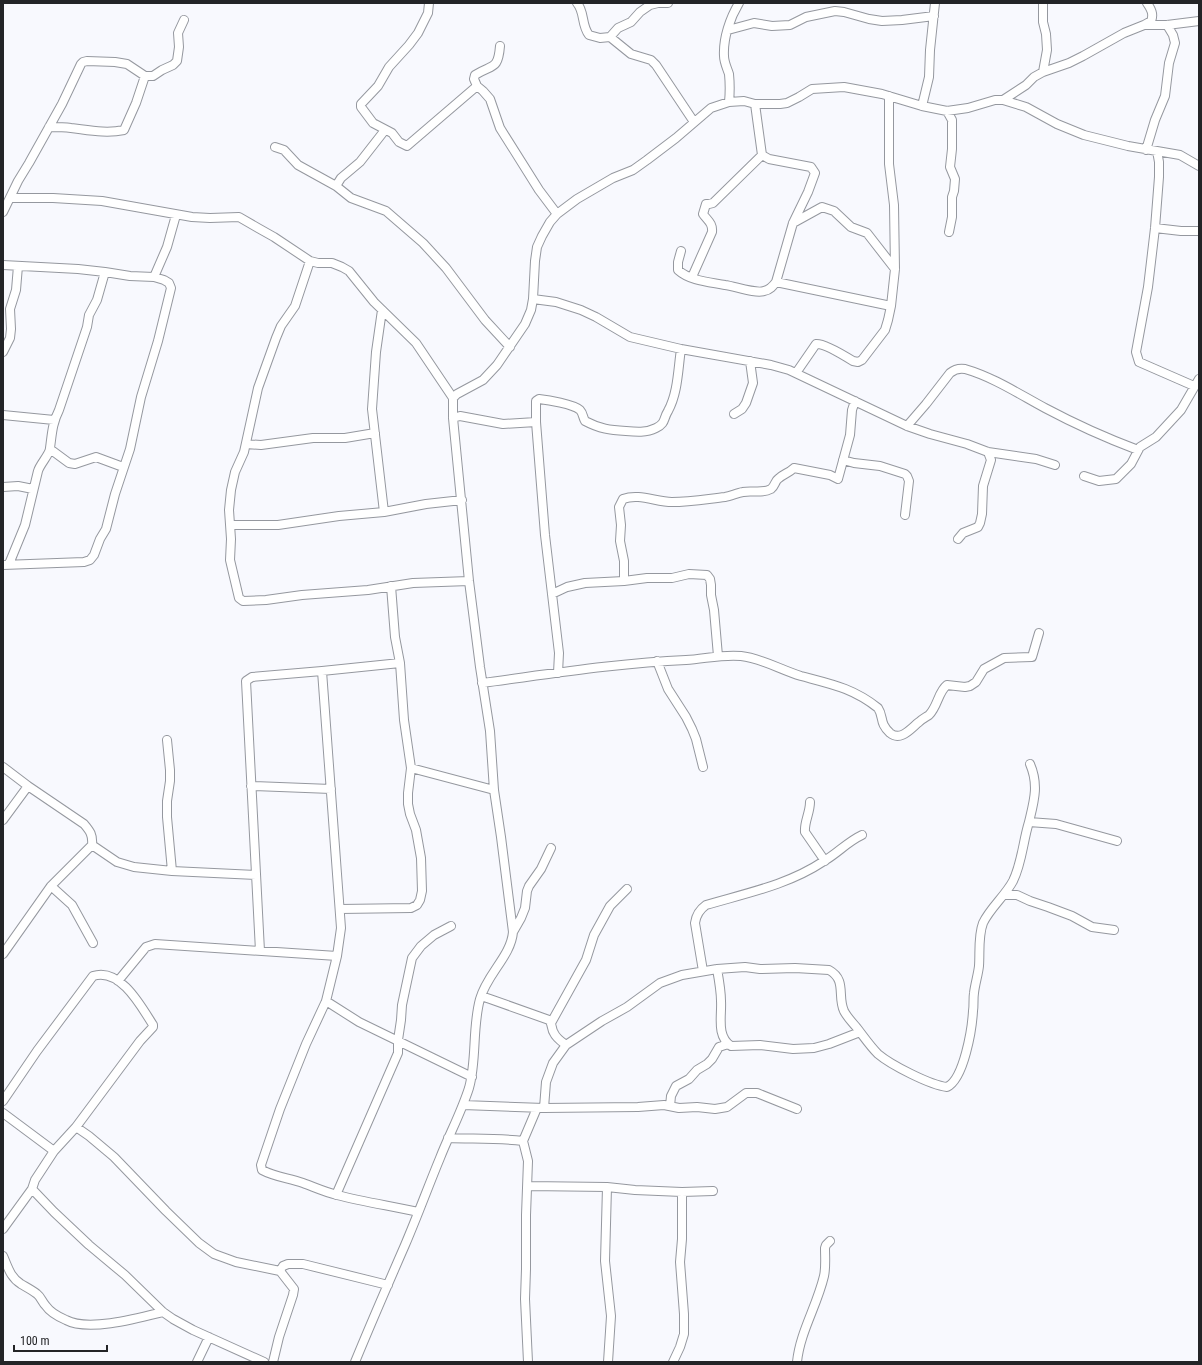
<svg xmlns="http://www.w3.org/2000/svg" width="1202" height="1365" font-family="'Roboto Condensed',sans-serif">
  <rect width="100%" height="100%" fill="#f8f9fe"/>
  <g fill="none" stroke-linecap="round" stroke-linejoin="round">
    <defs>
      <path id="street" d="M429,3L428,13L418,33L409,45L389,67L378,86L361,104V107L373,123L392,133L399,142L407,146L477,86
        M577,3C585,12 581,25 589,35L600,38L610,37L631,54L651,60L656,65L694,122
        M1144,25L1151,21C1154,14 1151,9 1147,3
        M728,30L754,23L772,26L790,25L806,17L835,11L844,12L869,19L882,21L902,20L934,16
        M610,37L618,28L631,22L640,12L650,5L658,3H668
        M500,46C498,71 492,64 475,75L474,79L477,86L483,91L490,99L500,128L539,190L557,214
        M1043,72L1047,50L1046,34L1043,22V3
        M1003,100L1026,107L1057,124L1084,135L1128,146L1180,155L1199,166
        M729,102C730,92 730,84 729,74C727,68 724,62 724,56C723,38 730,18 739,3
        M755,104L762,155
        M922,106L929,77L930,50L935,3
        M947,111L952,120V149L950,167L955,179L954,191L952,197V217L949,232
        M49,127C56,127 64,127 71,128C88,130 106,134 124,130L136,103L145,76
        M275,147L284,150L298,165L336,186L351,198L386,211L423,243L446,268L485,320L510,347
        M1146,150L1155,120L1165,96L1169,63L1175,43L1173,35L1167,25
        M1157,151L1159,162V177L1155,228L1148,287L1136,352L1139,362L1194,386
        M336,186L341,178L360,162L385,130
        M11,198H53L102,201L192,217L210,218L239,217L258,228L274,237L310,261L318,263H332L342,267L349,271L374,302L416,343L453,398V418L469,581L480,667L490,731L494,790L501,837L513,932C511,956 487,974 480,999C472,1028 477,1060 469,1088C461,1113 449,1135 440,1158C428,1187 417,1217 405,1245C388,1284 371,1323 355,1362
        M3,212L18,181L29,163L62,104L81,64L83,62L87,61L115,62L127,64L145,76H153L162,70L173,65L177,61L179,47L178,33L184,20
        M793,223L822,207L834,211L851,227L867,233L895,269
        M1155,228L1181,231H1199
        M681,251L678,262V270C690,281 710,282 725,285C734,286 756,294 764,291C770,290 773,286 776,282L793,223L808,192L815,173L811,167L769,159L762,155
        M310,261L295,306L281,326L276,338L258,388L244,452L235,472L231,490L229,510L231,539L230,560L239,598L243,601L266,600L302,595L368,590L413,583L469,581
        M3,265L78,269L105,272L130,276L154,277L164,280L169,283L171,288L158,341L141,397L130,449L115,494L106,529L100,539L94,555L90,560L84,562L3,565
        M154,277L167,247L176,215
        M692,277L712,232C713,223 707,220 703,214L706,204H709L713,203L762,155
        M776,282L891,306
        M533,299L556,302L581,310L596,317L630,337L681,349L771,365L789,370L907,426L930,434L967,444L988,452L1036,459L1055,465
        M382,310L376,352L372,409L384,512
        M3,352L10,338L11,329L10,309L16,290L18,266
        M796,373L816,344C824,343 845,356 853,361L858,362L862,360L885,330L888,320L891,306L895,269L894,205L889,164V96
        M453,398L457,394L483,380L497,365L525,324L531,310L533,299L535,261L537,247L542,236L550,222L557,214L577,199L613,178L633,170L647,160L676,138L711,108L729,102L744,101L755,104H780L787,103L799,97L812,89L844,87L882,94L922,106L947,111L968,108L995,100H1003L1026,85L1034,77L1043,72L1069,63L1083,56L1124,33L1144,25H1167L1199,21
        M734,414L742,409L746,403L753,383L750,361
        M3,415L54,420
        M453,418L460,416L503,424L536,422
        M907,426L926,404L950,373C955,369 959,368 965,369C993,377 1019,394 1045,408C1075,424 1106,438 1138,450
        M246,444L261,445L313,438H345L375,433
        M50,449L69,463L75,464L96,457L123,467
        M843,460L854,463L880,466L905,474L907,476L909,481L905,515
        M1084,476L1099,481L1116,479L1131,464L1140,447L1156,437L1181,410L1199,379
        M3,487L18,486L33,489
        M230,525H278L339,516L384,512L426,504L462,500
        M958,539L963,533L978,527L980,523L982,514L983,486L991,460L988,452
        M9,564L25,525L38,471C40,464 50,454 50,448C52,434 52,424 59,410L87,327L89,315L97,300L105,272
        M624,581V561L620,541L621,525L619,507L623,499C639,493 656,502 672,502C689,502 707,499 725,497C731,496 737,493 743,492C752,490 762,494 771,489C775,486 775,481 778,479C783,474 789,473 794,468L830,475L838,479L850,435L852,410L855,401
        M552,594L567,587L585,583L624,581L647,578H672L689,574L707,575L710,579L711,585V595L714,610L718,656
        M657,661L668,689L686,717L692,729L696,739L703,767
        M322,671L341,928L337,956L326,1001L306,1044L280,1109L261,1165L262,1170C275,1177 289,1178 303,1183C314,1187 325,1192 337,1195C364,1202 391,1206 418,1212
        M558,673L559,653L545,535L536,422V401L539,399C548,400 573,404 580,410C583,413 583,418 585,421C600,429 610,430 626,431C636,432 646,433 656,428C666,423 663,419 668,411C678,393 678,369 681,349
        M482,683C550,674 618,663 686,660C704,659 723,654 741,656C761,658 781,670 801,676C831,684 853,688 878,708C884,717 879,723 890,733C901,742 911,728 919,722C922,719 926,717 929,715C938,706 938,692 947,685L965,687L970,686L976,682L984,669L1004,658L1032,657L1039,633
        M167,740L170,770V781L167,801V817L172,871
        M3,767L28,786L84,824C90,831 93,835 92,845L51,886L3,954
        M411,768L494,790
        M251,786L331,789
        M810,802C810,813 804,822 805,832L825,861
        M3,820L28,786
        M1029,822C1034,801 1039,785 1030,764
        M92,845L117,862L134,867L172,871L256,875
        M51,886L72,905L93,943
        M1004,895H1017L1030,901L1048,907L1072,916L1092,927L1114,930
        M340,909L411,908L417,905L420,900L422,891L421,858L416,830L410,814L408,804V793L411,768L404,720L400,663L395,637L391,586
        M513,932L521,918L525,908L527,891L529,886L541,869L551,848
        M260,951L246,681L252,677L322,671L400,663
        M717,969C719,980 721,991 721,1001C722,1016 716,1036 731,1046L760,1045L793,1049L814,1048L829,1044L860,1032
        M703,971L695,923C696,915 699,910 706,905C747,893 788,885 824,861C838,853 847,842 862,835
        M118,981L146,947L155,944L337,956
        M481,996L490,999L549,1020C553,1025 551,1029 554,1033C556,1038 562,1042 566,1045
        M326,1001L359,1022L472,1077
        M551,1023L586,960L594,935L610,906L627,889
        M3,1101L37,1051L93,976C120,967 141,1006 153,1025V1027L140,1041L76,1127L89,1136L114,1157L166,1211L199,1243L214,1254L236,1262L280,1271L294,1289L293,1295L279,1337L273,1362
        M463,1105L544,1108L638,1107L664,1105L679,1108L697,1107L715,1109L727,1107L746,1093H757L797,1109
        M670,1106L671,1096L676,1086L689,1079L697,1070L707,1064L712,1059L719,1047L728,1044
        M544,1108L546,1082L553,1063L566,1045L602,1021L627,1007L660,983L682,975L717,969L745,967L760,969L795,968L829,970C847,980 837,996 844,1011C847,1017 852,1022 857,1028C864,1037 870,1046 878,1054C891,1065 930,1085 947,1087C964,1079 972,1029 973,1011C974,1005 973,999 974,993C975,984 978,975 979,966C980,952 978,936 983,923C990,908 1005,896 1013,881C1022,863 1023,841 1029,822L1056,824L1117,841
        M3,1113L54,1151L76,1127
        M448,1138C473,1139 498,1138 523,1141L528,1161L526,1215V1269L525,1299L528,1362
        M523,1141L537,1108
        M528,1186L607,1187L635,1190L682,1192L713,1191
        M607,1187L605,1261L611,1316L608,1362
        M32,1189L54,1212L89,1245L125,1275L163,1312L173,1319L193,1330L264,1362
        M336,1195L398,1053V1040L401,1020L402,1005L412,958L421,946L434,935L451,926
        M3,1229L32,1189L35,1180L54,1151
        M3,1256C8,1267 10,1277 21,1284C26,1287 32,1290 37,1294C41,1297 42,1302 46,1306C50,1312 59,1317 66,1320C88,1332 139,1318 163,1312
        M280,1271L283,1266L288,1264H303L388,1285
        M197,1362L209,1337
        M673,1362L680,1347L684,1334V1314L680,1262L682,1239V1192
        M797,1362C800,1332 817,1306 824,1276C826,1267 825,1258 825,1248L826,1245L830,1241"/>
    </defs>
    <use href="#street" stroke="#95989f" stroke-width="10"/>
    <use href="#street" stroke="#fff" stroke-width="8"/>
  </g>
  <rect width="1202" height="1365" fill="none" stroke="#232427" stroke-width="8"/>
  <path d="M14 1345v6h93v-6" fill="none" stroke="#232427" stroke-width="2"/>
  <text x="20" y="1345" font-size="12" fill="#232427" stroke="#f8f9fe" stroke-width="3" paint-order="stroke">100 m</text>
</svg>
